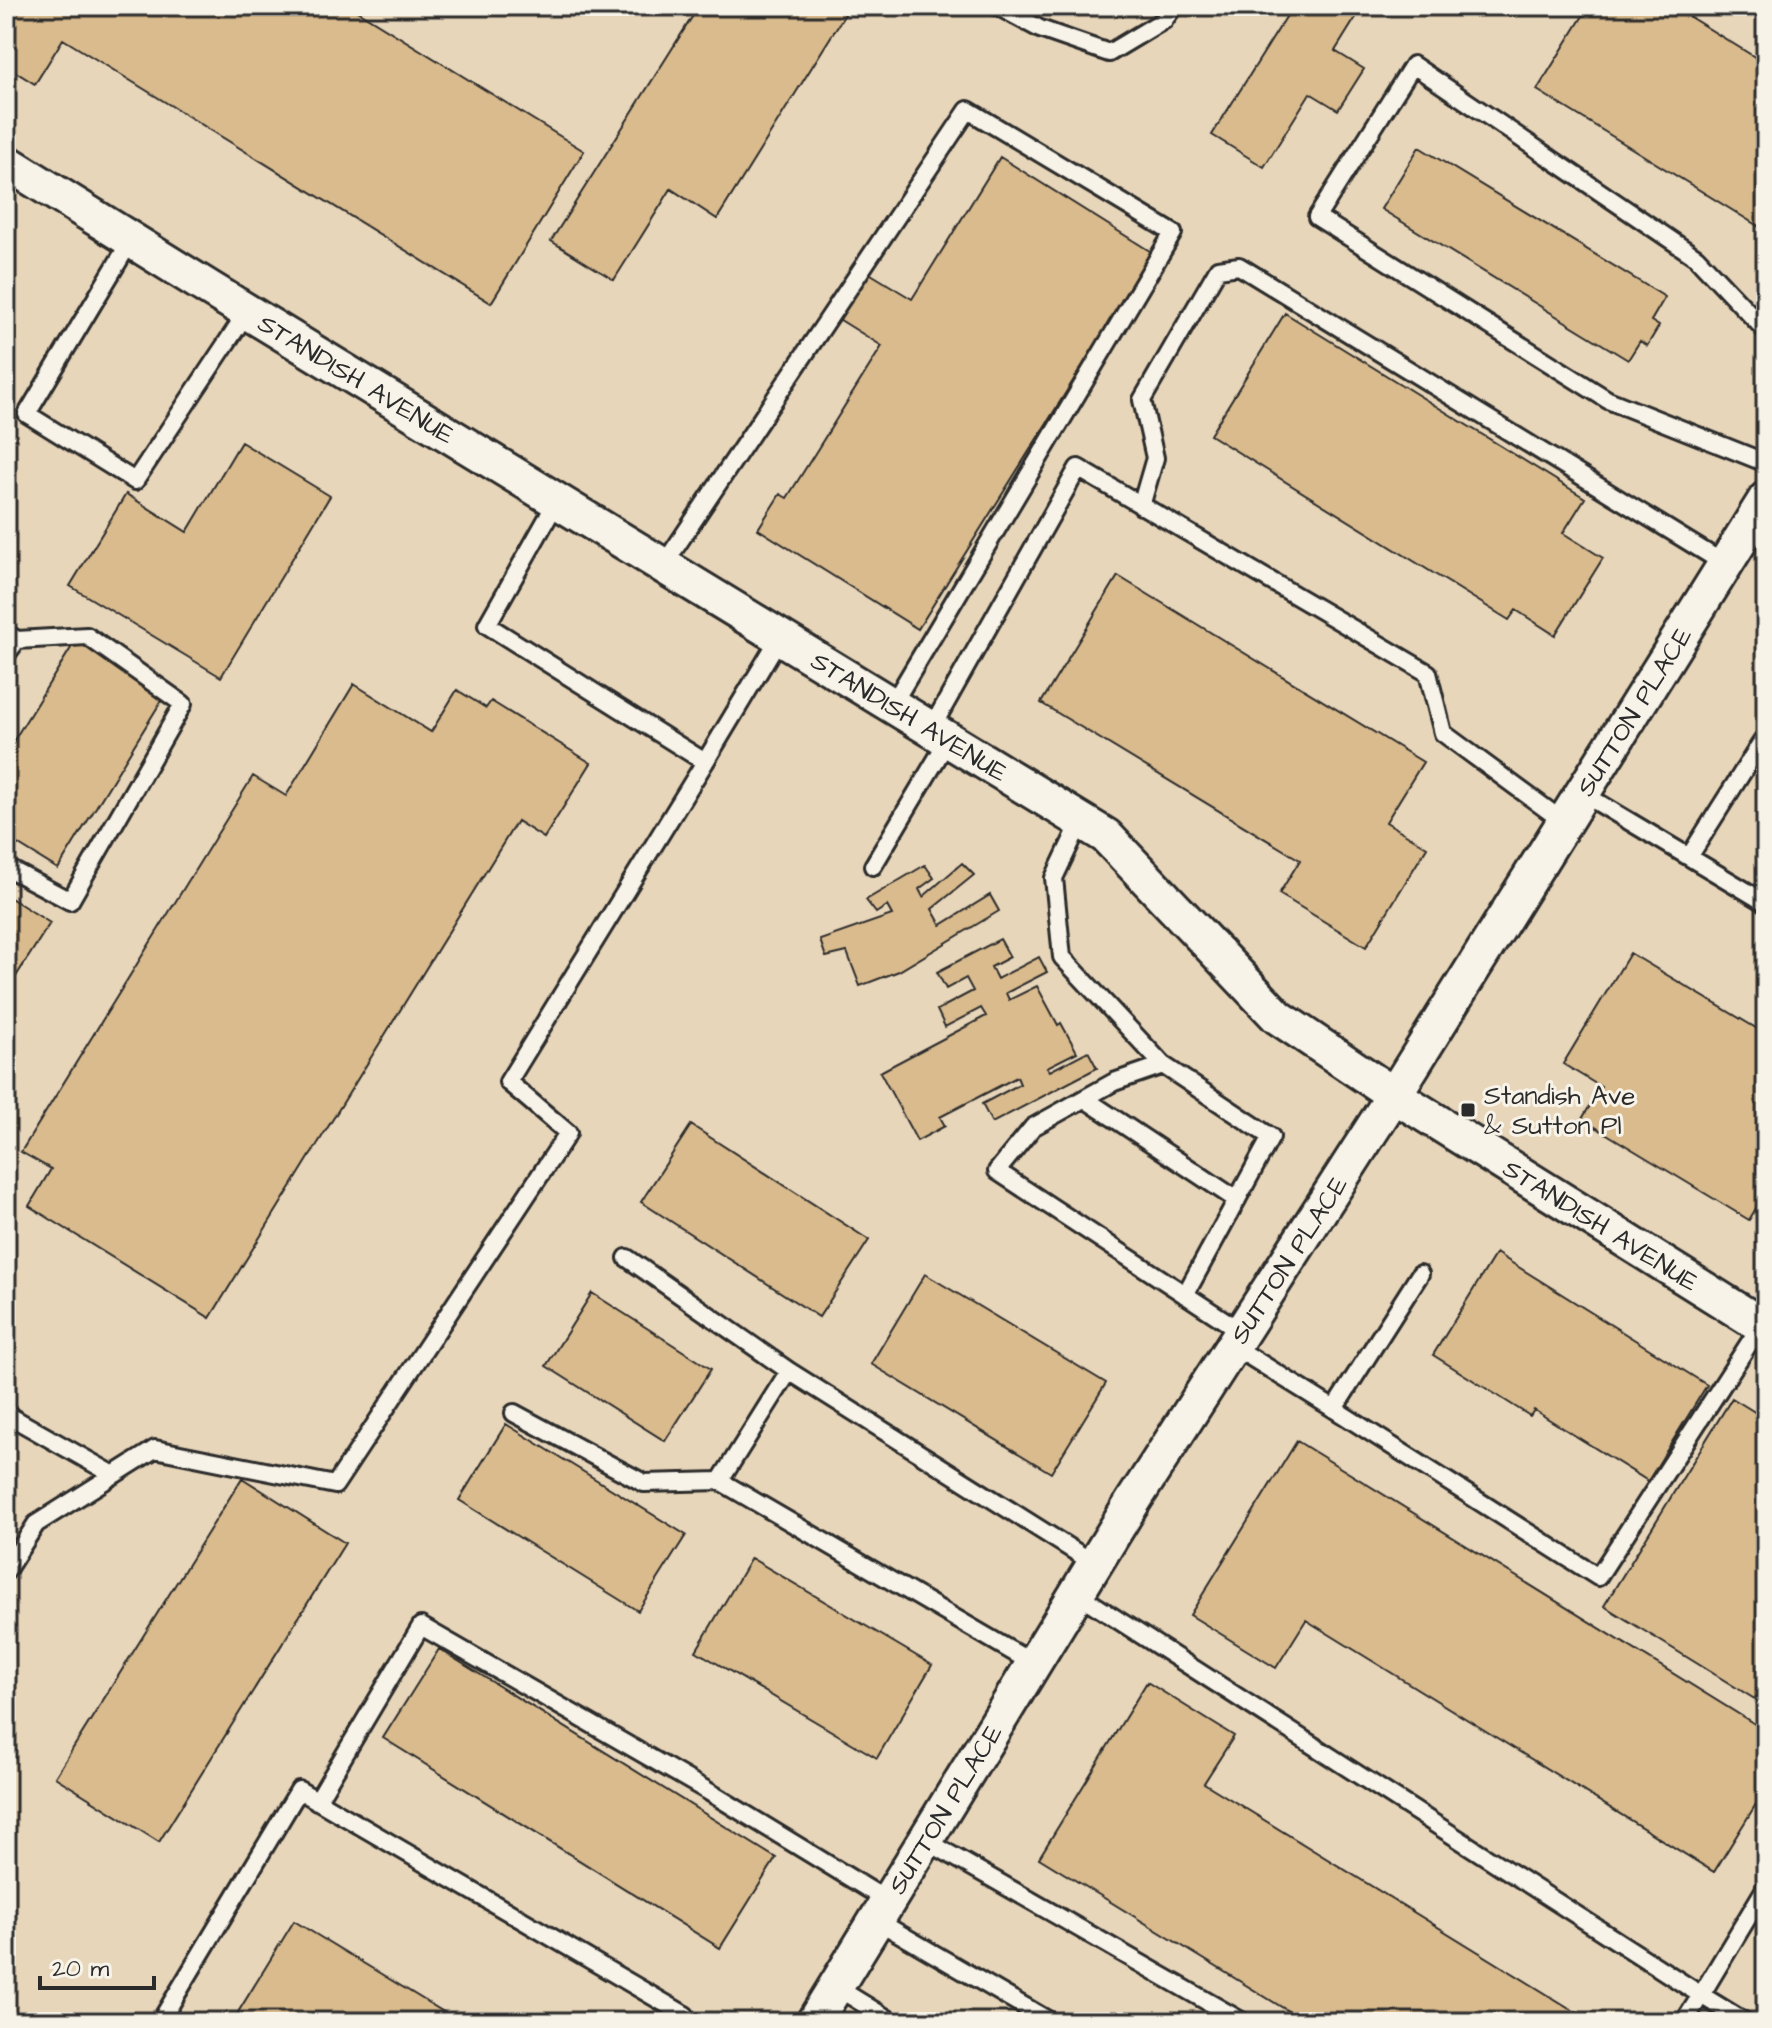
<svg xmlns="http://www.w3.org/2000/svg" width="1772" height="2028" font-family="'Architects Daughter',sans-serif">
  <rect width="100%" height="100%" fill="#eee2cd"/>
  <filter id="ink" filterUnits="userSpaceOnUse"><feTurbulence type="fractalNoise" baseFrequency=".0125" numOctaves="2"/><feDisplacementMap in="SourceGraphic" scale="16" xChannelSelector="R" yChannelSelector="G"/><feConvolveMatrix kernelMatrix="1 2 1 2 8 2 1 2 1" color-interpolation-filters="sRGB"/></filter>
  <g filter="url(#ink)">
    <path fill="#e8d6ba" d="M6,6H1755L1766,13V2022H6Z"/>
    <path fill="#dabb8d" stroke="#2b2b2b" stroke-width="2" d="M6,6H349L584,151L491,303L63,39L35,84L6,66Z
      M699,6H850L717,219L671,189L614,280L551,241Z
      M1293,6H1363L1335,51L1364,69L1338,110L1310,93L1264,167L1212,135Z
      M1589,6H1672L1766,64V231L1537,90Z
      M1419,147L1665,297L1651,321L1659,326L1647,346L1640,341L1628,360L1381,209Z
      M1000,157L1153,253L918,629L758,529L780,494L787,498L882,346L837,318L866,271L912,299Z
      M1285,313L1585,498L1563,533L1603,558L1555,635L1516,610L1509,620L1210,435Z
      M241,442L330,496L221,677L70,586L126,494L187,532Z
      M1118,576L1423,762L1386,822L1427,847L1366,947L1279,894L1300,860L1041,703Z
      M76,640L165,695L58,869L6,837V753Z
      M354,684L431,732L457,690L486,708L491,701L591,763L544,838L517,821L210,1318L29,1206L51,1169L21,1152L253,776L286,796Z
      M962,863L974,875L932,909L941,925L990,895L999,911L899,971L860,986L847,952L826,957L820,940L892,915L887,906L876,913L866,900L925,865L934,878L919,889L923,897Z
      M6,895L50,923L6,992Z
      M1000,939L1010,957L991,967L997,979L1039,957L1047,972L1006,993L1009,1000L1037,986L1058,1025L1061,1023L1077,1052L1047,1067L1050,1071L1088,1051L1097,1068L992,1123L982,1104L1020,1084L1017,1077L940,1117L945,1126L917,1141L880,1072L986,1016L981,1008L945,1027L937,1010L973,991L966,978L946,989L937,972Z
      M1630,953L1766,1034V1192L1749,1220L1582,1119L1601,1087L1563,1064Z
      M691,1125L869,1240L819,1317L641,1202Z
      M1496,1253L1707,1385L1648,1481L1534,1410L1530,1416L1433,1355Z
      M925,1274L1106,1383L1051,1473L871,1364Z
      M592,1293L711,1369L665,1441L546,1366Z
      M1732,1398L1766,1419V1569L1762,1575L1766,1577V1706L1604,1606Z
      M506,1424L686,1535L638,1611L459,1500Z
      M1297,1441L1766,1731V1788L1714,1872L1306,1620L1276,1668L1190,1615Z
      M242,1478L345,1543L159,1842L55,1777Z
      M751,1558L932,1665L877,1758L696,1651Z
      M439,1649L776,1858L720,1948L383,1738Z
      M1147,1682L1234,1736L1204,1783L1592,2022H1306L1039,1858Z
      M294,1921L460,2022H232Z"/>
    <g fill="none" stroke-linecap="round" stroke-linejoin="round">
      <defs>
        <path id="lane" d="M997,6L1040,29L1109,53L1164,20L1174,6
          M131,240L27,414L135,481L247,312
          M1766,331L1696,257L1413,65L1317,217L1608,400L1766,463
          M557,501L487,625L705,762L780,637
          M1141,506L1155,458L1142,400L1218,269L1239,266L1725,564
          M663,566L968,110L1173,233L892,705
          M6,633L17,640L6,655
          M931,729L1078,468L1428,673L1443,733L1564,822
          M1582,793L1766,903
          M1081,821L1054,878L1062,957L1163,1065
          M1689,857L1766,735
          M873,866L948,740
          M6,867L70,901L183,704L87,636L17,640
          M1085,1099L1237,1200
          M627,1258L789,1371
          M1185,1295L1271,1137L1163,1065L1114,1082L1033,1127L997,1171L1242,1332
          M1233,1346L1334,1409L1420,1274
          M1334,1409L1598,1577L1761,1325
          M514,1413L644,1483L720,1481
          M6,1414L114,1475
          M6,1571L36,1524L155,1449L335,1485L568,1133L508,1082L705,762
          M1076,1593L1701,1995L1766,1887
          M1034,1664L720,1481L789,1371L1095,1564
          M317,1801L421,1626L706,1790L888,1901
          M925,1840L1243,2022
          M876,1920L1051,2022
          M836,1987L893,2022
          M160,2022L299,1790L685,2015
          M1684,2022L1701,1995L1745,2022"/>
        <g id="street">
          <path id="s1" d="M6,162L210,289L1106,836L1278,1017L1394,1095L1766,1328"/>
          <path id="s2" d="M814,2022L1132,1503L1394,1095L1766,499"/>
        </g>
      </defs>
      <use href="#lane" stroke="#2b2b2b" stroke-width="22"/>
      <use href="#street" stroke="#2b2b2b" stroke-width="40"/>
      <use href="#lane" stroke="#f7f3e8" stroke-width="16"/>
      <use href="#street" stroke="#f7f3e8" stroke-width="34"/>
    </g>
  </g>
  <rect fill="#2b2b2b" stroke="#f7f3e8" stroke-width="3" x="1460" y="1102" width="16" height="16" rx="4"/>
  <g text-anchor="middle" stroke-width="6" stroke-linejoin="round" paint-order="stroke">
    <g font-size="26" fill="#2b2b2b" stroke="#f7f3e8">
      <text dy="9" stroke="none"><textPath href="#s1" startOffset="412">STANDISH AVENUE</textPath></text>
      <text dy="9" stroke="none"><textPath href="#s2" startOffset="1546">SUTTON PLACE</textPath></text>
      <text dy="9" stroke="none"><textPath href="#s1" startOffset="1060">STANDISH AVENUE</textPath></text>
      <text dy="9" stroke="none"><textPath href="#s1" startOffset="1924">STANDISH AVENUE</textPath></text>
      <text dy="9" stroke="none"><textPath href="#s2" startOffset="898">SUTTON PLACE</textPath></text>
      <text dy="9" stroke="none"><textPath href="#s2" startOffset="250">SUTTON PLACE</textPath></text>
    </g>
    <g font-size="26" fill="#2b2b2b" stroke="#f7f3e8" text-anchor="start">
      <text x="1484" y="1104">Standish Ave<tspan x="1484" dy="30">&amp; Sutton Pl</tspan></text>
    </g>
  </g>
  <rect width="1772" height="2028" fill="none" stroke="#f7f3e8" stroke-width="32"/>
  <rect x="16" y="16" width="1740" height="1996" fill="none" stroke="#2b2b2b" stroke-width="3" filter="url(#ink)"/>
  <path d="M40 1976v12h114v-12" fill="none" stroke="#2b2b2b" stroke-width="4"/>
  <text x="52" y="1976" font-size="24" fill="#2b2b2b" stroke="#f7f3e8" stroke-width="6" paint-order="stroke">20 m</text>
</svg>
